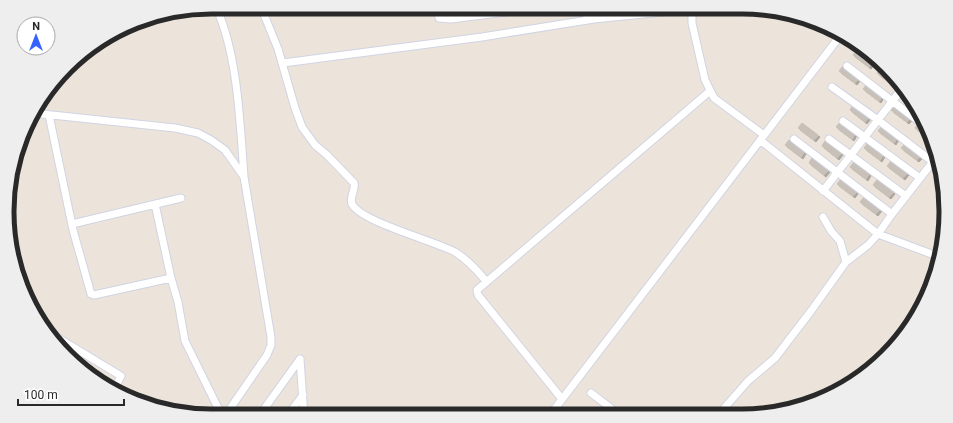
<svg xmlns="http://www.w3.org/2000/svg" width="953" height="423" font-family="Roboto,sans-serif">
  <defs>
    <filter id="shadow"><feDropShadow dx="2" dy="2" stdDeviation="0" flood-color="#0004"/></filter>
  </defs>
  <rect width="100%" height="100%" fill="#ece4da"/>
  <path fill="#c7c1ba" stroke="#c7c0b4" filter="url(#shadow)" d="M857,50L873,62L869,67L853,55Z
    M843,66L859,78L855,83L839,71Z
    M880,68L893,78L895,81L892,85L877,73Z
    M867,84L882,96L879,101L863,89Z
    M853,105L869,117L865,122L850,110Z
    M895,106L911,118L907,122L891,110Z
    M840,122L855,134L852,139L836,127Z
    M802,123L818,135L814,140L798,128Z
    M918,123L929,132L931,138L930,140L915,128Z
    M882,126L897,138L894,143L878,131Z
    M789,140L804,152L801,157L785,145Z
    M825,141L841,153L837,158L822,146Z
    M868,143L883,155L880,160L864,148Z
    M905,144L921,156L917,160L901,148Z
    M812,158L828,170L824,175L809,163Z
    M891,161L907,173L903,178L887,166Z
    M854,162L869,174L866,179L850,167Z
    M841,179L856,192L853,196L837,184Z
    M877,180L893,192L889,197L873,185Z
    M864,197L880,209L876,214L860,202Z"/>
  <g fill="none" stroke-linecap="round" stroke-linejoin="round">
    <defs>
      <path id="minor" d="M216,7C238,55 240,124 244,176
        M261,7L278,49L295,108L302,127L315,145L327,155L354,183C356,190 349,197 352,204C361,222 435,241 455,252C468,260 477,270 486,281
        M438,7L439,18L451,19L544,7
        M567,7L579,10L594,19L692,9
        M692,7V23L705,80L714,98L764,135
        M283,63L482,37L594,19
        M847,66L926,127
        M885,67L888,69
        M832,87L878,120L933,162
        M33,113L175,128L198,133L211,140L225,150L244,177L271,337V345L267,355L225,416
        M49,115L73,230L91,294L94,295L171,278
        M843,121L920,178
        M794,139L892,214
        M829,139L906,196
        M760,140L878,234L892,214L935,159
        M823,191L901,90
        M155,204L171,278L178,302L185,341L222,416
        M823,217L831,231L840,241L846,262
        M72,224L181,198
        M50,333L121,376L114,389
        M300,359L304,416
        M591,393L620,415
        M562,399L478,295L477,290L710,91
        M719,414L748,381L775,358L811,311L846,262L868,245L878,234L937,256
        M550,415L840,36
        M259,416L300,359
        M287,416L303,395"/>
    </defs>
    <use href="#minor" stroke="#d0d4e3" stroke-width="9"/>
    <use href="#minor" stroke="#fff" stroke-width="7"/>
  </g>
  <path d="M0 0H953V423H0ZM211 14H742A197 197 0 0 1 939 211V212A197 197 0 0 1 742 409H211A197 197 0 0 1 14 212V211A197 197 0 0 1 211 14Z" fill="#eee" fill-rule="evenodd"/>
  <path fill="none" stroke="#292929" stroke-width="5" d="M211 14H742A197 197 0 0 1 939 211V212A197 197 0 0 1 742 409H211A197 197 0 0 1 14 212V211A197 197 0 0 1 211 14Z"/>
  <g transform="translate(36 36)"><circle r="19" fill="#ffffff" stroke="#a9a9a9"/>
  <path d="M0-3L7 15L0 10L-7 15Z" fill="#3561fe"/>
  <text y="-6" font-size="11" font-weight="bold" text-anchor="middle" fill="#292929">N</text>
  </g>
  <path d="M18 399v6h106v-6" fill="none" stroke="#292929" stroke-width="2"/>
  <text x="24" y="399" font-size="12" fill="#292929" stroke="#ffffff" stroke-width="3" paint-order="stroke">100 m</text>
</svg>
